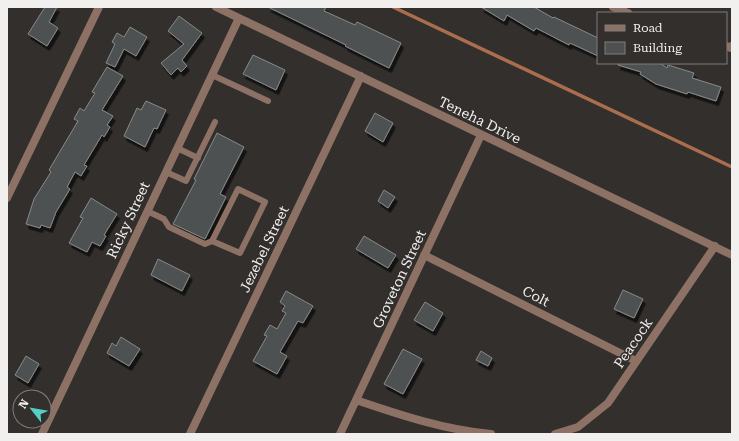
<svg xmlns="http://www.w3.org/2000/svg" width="739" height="441" font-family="'Roboto Serif',serif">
  <defs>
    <filter id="shadow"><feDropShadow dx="2.5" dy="4.5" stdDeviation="0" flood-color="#0009"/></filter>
  </defs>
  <rect width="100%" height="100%" fill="#322f2d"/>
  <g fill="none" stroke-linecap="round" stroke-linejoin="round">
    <path stroke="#aa6d4d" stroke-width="3.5" d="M393,7L732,167"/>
  </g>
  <path fill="#4d5151" stroke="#868a89" filter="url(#shadow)" d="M45,7H57L49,22L58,28L47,46L28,34Z
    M268,7H326L324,11L355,25L357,22L401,43L389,68L345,46L346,45Z
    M481,7H534L553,18L554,17L598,38V56L570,43L569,45L536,28L534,31L507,15L504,21Z
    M179,16L202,33L182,60L187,66L181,72L178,68L171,75L161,63L184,44L168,31Z
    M130,27L147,37L136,56L124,49L115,67L106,63L115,44L112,42L117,33L124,37Z
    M253,55L285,70L276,90L243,74Z
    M618,63H660L667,68L668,65L694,73L692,78L721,87L716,101L688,92L687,94L656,84L640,74L641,72L618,65Z
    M107,67L123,76L102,110L113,116L107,125L110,127L104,137L102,135L84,165L87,166L81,176L75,172L67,187L70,189L56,212L50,228L41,225L40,228L26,224L34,199L51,172L49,170L78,121L74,119L80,108L84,111L95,93L92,92Z
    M146,101L166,110L157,129L154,128L145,147L124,136L137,108L141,110Z
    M375,113L393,123L383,142L365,131Z
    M217,133L244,147L220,194L226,197L205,239L173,224L196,180L194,179Z
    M384,190L395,197L388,208L378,201Z
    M91,198L117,214L104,235L106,236L100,246L92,242L87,252L69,243L83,218L80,217Z
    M364,236L396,255L388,268L356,249Z
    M158,259L190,275L182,291L151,275Z
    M623,290L643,299L634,318L614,309Z
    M286,291L313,306L303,323L298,321L280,352L287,356L277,374L253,361L267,336L264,335L270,325L277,329L286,313L282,311L285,306L280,302Z
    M425,302L443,313L433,331L414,320Z
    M121,337L140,349L129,366L107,353L112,343L116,346Z
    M403,349L422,359L403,394L384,384Z
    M481,351L492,358L488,366L476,360Z
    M26,356L39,364L28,383L15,375Z"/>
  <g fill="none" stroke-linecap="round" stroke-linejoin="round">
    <path stroke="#8d7164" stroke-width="6" d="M212,75L268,101
      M177,148L198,158
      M166,172L186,181L215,122
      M147,211L164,219L169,227L205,244L212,241L240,253L265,202L238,189L212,241"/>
    <path stroke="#8d7164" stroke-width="8" d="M216,7L732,255
      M613,7L628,13
      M726,46L731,48L732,46
      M7,198L99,7
      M424,255L636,361
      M356,400C400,415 445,430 491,434
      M42,434L239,18
      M190,434L361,76
      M340,434L481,135
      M555,434L578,427L608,403L715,246"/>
  </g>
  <g text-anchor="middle" stroke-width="3" stroke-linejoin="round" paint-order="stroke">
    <g font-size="14" fill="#f2f0ef" stroke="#322f2d">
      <text transform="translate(480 120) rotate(26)" y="5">Teneha Drive</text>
      <text transform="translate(128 220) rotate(-65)" y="5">Ricky Street</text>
      <text transform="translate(264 249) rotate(-64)" y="5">Jezebel Street</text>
      <text transform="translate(399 279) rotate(-65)" y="5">Groveton Street</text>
      <text transform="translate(536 296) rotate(27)" y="5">Colt</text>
      <text transform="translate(633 343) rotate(-56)" y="5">Peacock</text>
    </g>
  </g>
  <rect width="739" height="441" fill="none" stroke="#f2f0ef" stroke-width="16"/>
  <rect x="597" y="12" width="130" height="52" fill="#322f2d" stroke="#7f7c7b"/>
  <rect x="605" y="25" width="20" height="6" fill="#8d7164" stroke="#7f7c7b"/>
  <text x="633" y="32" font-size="12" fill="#f2f0ef">Road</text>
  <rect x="605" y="42" width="20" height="12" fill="#4d5151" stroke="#7f7c7b"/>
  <text x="633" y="52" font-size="12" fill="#f2f0ef">Building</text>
  <g transform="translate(32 409) rotate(301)"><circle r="19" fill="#322f2d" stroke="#7f7c7b"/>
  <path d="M0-3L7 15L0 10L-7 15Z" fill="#55cec5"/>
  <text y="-6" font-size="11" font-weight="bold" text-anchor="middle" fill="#f2f0ef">N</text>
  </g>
</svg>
